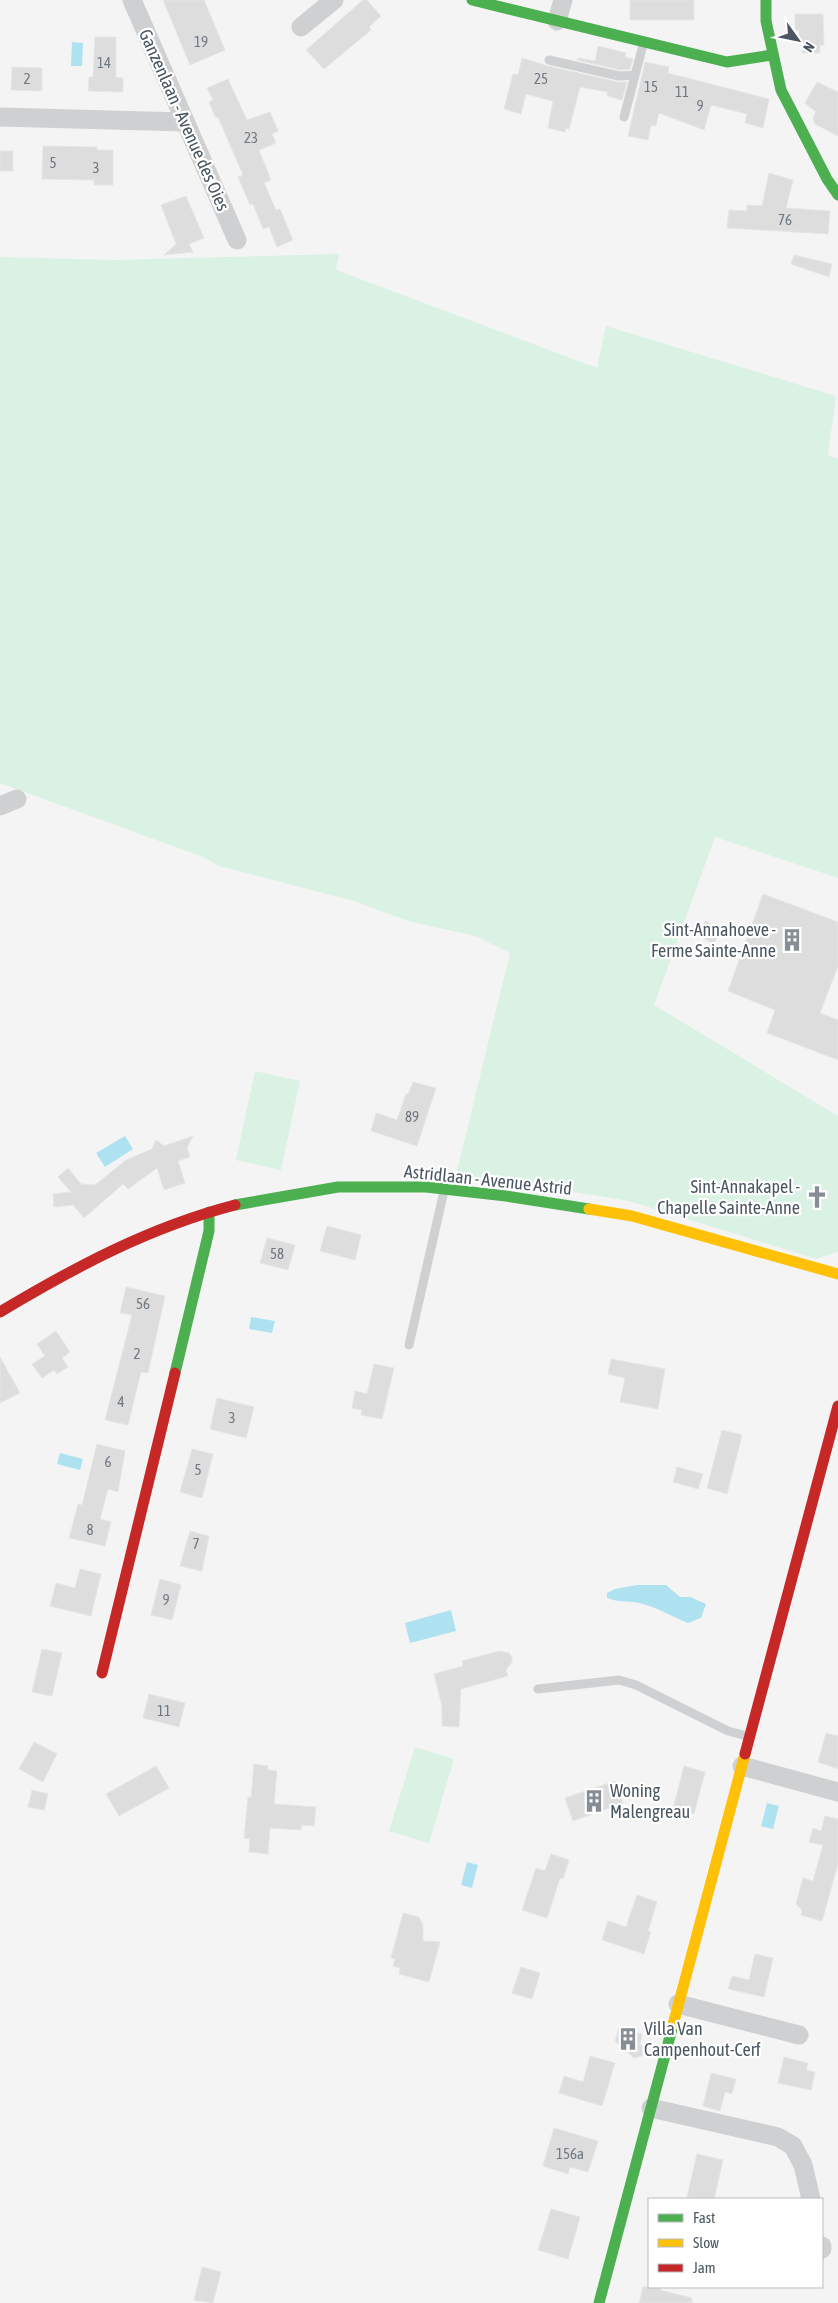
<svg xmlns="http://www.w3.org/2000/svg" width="838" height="2303" font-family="'Asap Condensed',sans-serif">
  <rect width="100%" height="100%" fill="#f4f4f4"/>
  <path fill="#d9f2e3" d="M339,254L336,270L597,368L606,326L836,396L828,455L838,459V878L715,837L654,1005L838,1116V1252L816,1259L629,1201L525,1184L456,1175L510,953L475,936L408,921L354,901L219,866L203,857L0,783V257L113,260Z
    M255,1071L300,1081L281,1170L236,1160Z
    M415,1747L454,1759L429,1843L389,1831Z"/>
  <path fill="#aee2f0" d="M72,42L83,43L82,66H71Z
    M125,1136L133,1149L105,1167L96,1153Z
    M251,1317L275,1321L272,1333L249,1329Z
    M60,1453L83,1459L80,1470L57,1464Z
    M637,1585H666L680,1597H690L706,1604L701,1618L688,1623C673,1617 658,1608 643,1604C630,1600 619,1603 607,1598V1593L615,1589Z
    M451,1610L456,1631L410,1643L405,1623Z
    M767,1803L779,1806L773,1829L761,1826Z
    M467,1862L478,1865L472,1888L461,1885Z"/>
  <path fill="#ddddde" stroke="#e5e6e7" d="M163,0H204L225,50L190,65Z
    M363,0H367L381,16L369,27L371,30L324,69L306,50Z
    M630,0H694V20H630Z
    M795,14H823L824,45H820V53H802V41H799V30H795Z
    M95,37H116V77L123,78V92L88,91L89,77H93Z
    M598,46L626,53L625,57L633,59L630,69L620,70L577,60L578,58L595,61Z
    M522,58L548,66L618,82H627L622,100L607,96L608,92L580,87L569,129L566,128L565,132L548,128L553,101L526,94L521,114L504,109L513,74L518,75Z
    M645,62L669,67L668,73L769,99L763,128L745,123L747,114L711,105L704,130L659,113L656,126L651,125L648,140L628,136Z
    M12,67L42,68V91L11,90Z
    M228,79L247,120L270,112L278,131L272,134L276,143L259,150L271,180L264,183L276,210L280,209L293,240L277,247L269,227L263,229L253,204L250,205L238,177L243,175L218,117L216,118L209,102L213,100L207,88Z
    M817,82L838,92V136L815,124L813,118L816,112L805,103Z
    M43,146L97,147V150H113V185H94V180L42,179Z
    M0,151H13V171H0Z
    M769,173L793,180L786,208L830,211L828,234L727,228L729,210L747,211V205L762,206Z
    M186,196L204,238L189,244L193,252L164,255L176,244L161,205Z
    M794,255L832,264L829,277L791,264Z
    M763,894L838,922V966L820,1013L838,1020V1060L767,1033L775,1010L728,991Z
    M706,921L722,931L713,944L697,934Z
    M413,1082L436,1088L417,1146L371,1131L376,1113L397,1120L406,1094H408Z
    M193,1136L187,1148L190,1157L178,1161L185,1183L164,1190L157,1168L128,1189L123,1184L84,1218L73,1205L54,1207L53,1194L71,1192L58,1177L68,1168L81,1184L95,1185L126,1160L152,1149L156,1140L164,1146Z
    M327,1226L361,1235L355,1260L320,1251Z
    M267,1238L295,1245L288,1270L260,1263Z
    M126,1287L165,1296L148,1373L141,1372L128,1425L105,1420L132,1315L120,1313Z
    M56,1331L70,1352L62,1358L68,1367L57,1374L54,1370L42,1378L32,1364L45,1356L37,1344Z
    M0,1357L20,1393L0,1403Z
    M611,1359L665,1369L658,1409L620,1402L625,1378L608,1374Z
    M374,1364L394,1368L382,1419L361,1415L362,1410L352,1408L355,1391L367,1394Z
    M217,1398L254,1407L246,1438L210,1429Z
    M722,1430L742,1435L727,1494L707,1488Z
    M97,1444L125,1451L118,1492L108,1489L100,1519L111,1522L105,1546L69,1538L78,1504L82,1505Z
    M192,1449L213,1454L202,1498L180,1492Z
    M677,1467L703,1474L698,1489L673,1482Z
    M190,1531L209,1536L202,1571L180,1566Z
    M80,1569L101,1574L91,1616L50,1606L56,1583L75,1588Z
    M160,1579L181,1585L172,1620L151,1615Z
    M42,1649L62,1653L52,1696L32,1692Z
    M499,1651L509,1653L512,1657V1662L506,1670L508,1676L461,1689L459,1727L442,1726V1706L434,1674L463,1666L462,1661Z
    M149,1694L185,1703L179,1727L143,1718Z
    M826,1733L838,1736V1769L818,1762Z
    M34,1742L57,1754L43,1782L19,1769Z
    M254,1764L268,1766L267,1770L277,1771L274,1804L316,1807L314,1826L302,1825L301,1830L270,1828L268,1854L249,1852L250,1839L244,1838L248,1797H251Z
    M156,1766L169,1788L119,1816L106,1794Z
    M684,1766L705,1772L694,1814L673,1809Z
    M615,1781L623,1803L573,1821L565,1798Z
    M32,1790L48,1794L44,1810L28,1807Z
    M825,1816L838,1819V1864L822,1921L801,1915L802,1910L796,1904L803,1878L813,1881L823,1845L809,1842L813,1828L821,1831Z
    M551,1854L569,1860L563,1879L560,1878L547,1918L522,1910L536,1868L545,1871Z
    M637,1895L657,1902L648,1931L651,1932L644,1954L602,1940L608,1921L626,1927Z
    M403,1913L419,1917L423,1925V1941L440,1942L429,1982L399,1974L400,1968L393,1966L395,1959L391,1958Z
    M755,1954L773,1958L764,1997L728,1989L732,1976L749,1980Z
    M521,1967L540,1973L532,1999L512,1993Z
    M619,2027L642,2034L640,2044L643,2047L642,2056L634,2058L615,2041Z
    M590,2056L615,2063L602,2106L559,2093L564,2076L583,2082Z
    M784,2057L808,2063L806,2070L815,2072L811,2090L778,2083Z
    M711,2073L736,2079L732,2094L725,2092L720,2111L703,2106Z
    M554,2128L598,2141L588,2172L570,2167L568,2174L543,2166Z
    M697,2154L723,2160L714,2199L687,2197Z
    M551,2209L580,2217L568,2259L538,2250Z
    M202,2267L221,2272L213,2303L194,2300Z
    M643,2287H661L660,2290L692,2298V2303H639Z"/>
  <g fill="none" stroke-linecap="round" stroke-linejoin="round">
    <path stroke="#ced0d2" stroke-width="9" d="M549,60L619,76L635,75
      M624,117L643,45
      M409,1345L444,1191
      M538,1689L619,1680L636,1685L728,1731L747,1736"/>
    <path stroke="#ced0d2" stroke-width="19" d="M132,0L237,240
      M557,21L563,0
      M301,27L334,0
      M0,117L184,122
      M0,806L17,799
      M742,1766L838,1792
      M678,2004L799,2035
      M651,2108L778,2137L793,2146L803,2165L811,2199
      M822,2246V2249"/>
    <path stroke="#4caf50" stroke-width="11" d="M472,0L727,62L772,55
      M766,0V21L781,90L827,179L838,195
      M235,1205L338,1187H426L506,1196L589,1209
      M175,1373L209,1231V1212
      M599,2303L673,2025"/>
    <path stroke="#ffc107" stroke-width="11" d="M589,1209L632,1216L838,1274
      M673,2025L745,1754"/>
    <path stroke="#c62828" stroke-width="11" d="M0,1312C75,1267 150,1227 235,1205
      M102,1673L175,1373
      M745,1754L838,1406"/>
  </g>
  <defs>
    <symbol id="building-bare" viewBox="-9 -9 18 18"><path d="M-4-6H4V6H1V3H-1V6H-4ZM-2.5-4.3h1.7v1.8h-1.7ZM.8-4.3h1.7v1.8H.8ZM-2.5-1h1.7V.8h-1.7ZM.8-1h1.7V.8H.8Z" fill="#868d94" stroke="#fff" stroke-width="2.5" paint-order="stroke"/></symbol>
    <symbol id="church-bare" viewBox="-9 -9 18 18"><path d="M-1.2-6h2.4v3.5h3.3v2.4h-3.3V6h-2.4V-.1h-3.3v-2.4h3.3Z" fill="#868d94" stroke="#fff" stroke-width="2.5" paint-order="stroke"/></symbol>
  </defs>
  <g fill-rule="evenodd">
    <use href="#building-bare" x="776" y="924" width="32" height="32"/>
    <use href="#church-bare" x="801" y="1181" width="32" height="32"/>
    <use href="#building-bare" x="578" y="1785" width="32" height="32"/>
    <use href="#building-bare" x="612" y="2023" width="32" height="32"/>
  </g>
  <g text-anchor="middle" stroke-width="4.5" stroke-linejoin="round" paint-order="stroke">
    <g font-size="15" fill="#707881">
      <text x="201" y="47">19</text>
      <text x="104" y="68">14</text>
      <text x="27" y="84">2</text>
      <text x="541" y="84">25</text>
      <text x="651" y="92">15</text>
      <text x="682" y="97">11</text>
      <text x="700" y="111">9</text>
      <text x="251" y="143">23</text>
      <text x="53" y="168">5</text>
      <text x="96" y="173">3</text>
      <text x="785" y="225">76</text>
      <text x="412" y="1122">89</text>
      <text x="277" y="1259">58</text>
      <text x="143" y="1309">56</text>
      <text x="137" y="1359">2</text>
      <text x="121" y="1407">4</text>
      <text x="232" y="1423">3</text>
      <text x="108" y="1467">6</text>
      <text x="198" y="1475">5</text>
      <text x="90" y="1535">8</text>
      <text x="196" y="1549">7</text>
      <text x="166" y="1605">9</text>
      <text x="164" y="1716">11</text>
      <text x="570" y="2159">156a</text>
    </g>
    <g font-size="18" fill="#4a5661" stroke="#fff">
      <text transform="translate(184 120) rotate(66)" y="6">Ganzenlaan - Avenue des Oies</text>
      <text transform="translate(488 1180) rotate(6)" y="6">Astridlaan - Avenue Astrid</text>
    </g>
    <g font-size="18" fill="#4a5661" stroke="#fff" text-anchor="end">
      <text x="776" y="936">Sint-Annahoeve -<tspan x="776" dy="21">Ferme Sainte-Anne</tspan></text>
      <text x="800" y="1193">Sint-Annakapel -<tspan x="800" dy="21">Chapelle Sainte-Anne</tspan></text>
      <text x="610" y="1797" text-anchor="start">Woning<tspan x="610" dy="21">Malengreau</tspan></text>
      <text x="644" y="2035" text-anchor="start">Villa Van<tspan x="644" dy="21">Campenhout-Cerf</tspan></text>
    </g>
  </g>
  <rect x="648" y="2198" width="175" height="90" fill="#ffffff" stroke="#b7bbc0"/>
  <rect x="658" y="2214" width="25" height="8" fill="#4caf50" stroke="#b7bbc0"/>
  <text x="693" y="2223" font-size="15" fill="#4a5661">Fast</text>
  <rect x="658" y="2239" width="25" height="8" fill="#ffc107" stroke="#b7bbc0"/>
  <text x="693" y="2248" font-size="15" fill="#4a5661">Slow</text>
  <rect x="658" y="2264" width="25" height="8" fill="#c62828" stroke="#b7bbc0"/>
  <text x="693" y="2273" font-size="15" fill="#4a5661">Jam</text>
  <g transform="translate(798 40) rotate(123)" stroke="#ffffff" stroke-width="4" paint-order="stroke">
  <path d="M0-4L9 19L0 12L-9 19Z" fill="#4a5661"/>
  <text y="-8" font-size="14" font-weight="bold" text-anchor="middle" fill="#4a5661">N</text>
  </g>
</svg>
